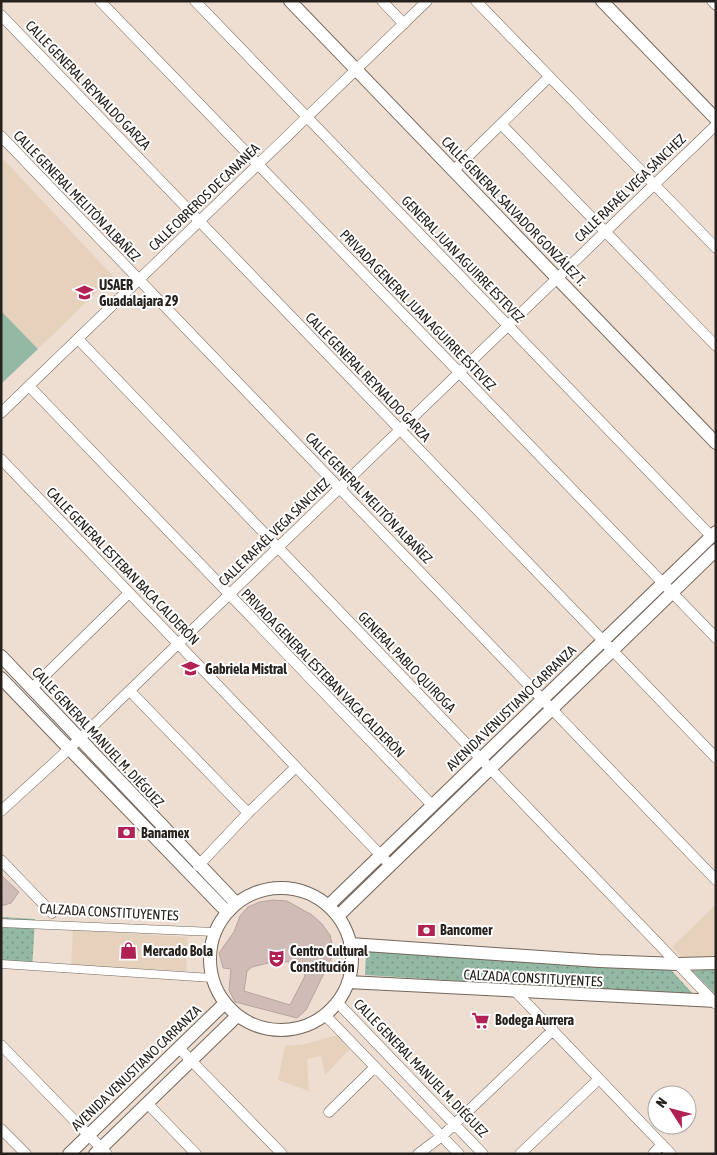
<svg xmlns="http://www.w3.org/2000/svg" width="717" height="1155" font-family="'Asap Condensed',sans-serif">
  <defs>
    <pattern id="park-dots" width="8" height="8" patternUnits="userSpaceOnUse" patternTransform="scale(1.25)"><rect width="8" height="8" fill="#93b9a5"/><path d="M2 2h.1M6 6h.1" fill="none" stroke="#789686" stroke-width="1.8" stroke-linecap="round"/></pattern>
  </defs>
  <rect width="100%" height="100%" fill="#eeded1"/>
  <path fill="#e6d1bd" d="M4,160L113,276L38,349L1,311V164Z
    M716,904V956L682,958L672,947Z
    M73,930L188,937L186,971L71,965Z
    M337,1035L350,1049L325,1075L321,1056L307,1059L309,1091L278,1080L285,1046L305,1044Z"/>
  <path fill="url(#park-dots)" d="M1,917L35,919L32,970L1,968Z
    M366,951L671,970L695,996L365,975Z
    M716,969V995L692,971Z"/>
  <path fill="#93b9a5" d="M1,311L38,349L1,384Z"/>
  <path fill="#d1bbb7" stroke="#b8a3a0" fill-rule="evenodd" d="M1,875L19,892L11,903L1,906Z
    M273,900L287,901L312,915L322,924L330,935L332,944V957L306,1010L297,1018L235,1002L229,990L231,969L223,968L219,953L234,932L240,916L248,907L260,902ZM276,961L290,962L299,965L303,970L305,976L290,1005L244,991L247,971L252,967Z"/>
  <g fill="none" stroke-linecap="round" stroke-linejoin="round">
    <defs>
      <path id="pedestrian" d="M1,923L215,932
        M1,964L212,978"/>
      <path id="minor" d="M100,1L716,638
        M195,1L711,536
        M382,1L404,24
        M476,1L716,248
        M712,1L716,5
        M1,15L716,758
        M501,124L716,346
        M1,136L716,880
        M454,170L549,77
        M78,339L716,1004
        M29,386L432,805
        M1,413L427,1
        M1,459L390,865
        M32,688L129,593
        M130,691L248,813
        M1,811L69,749L716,125
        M1,860L52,913
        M198,866L248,813L296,767
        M516,992L671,1154
        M337,1002L483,1154
        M325,1015L459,1154
        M1,1045L107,1154
        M179,1048L282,1154
        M147,1103L196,1154
        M329,1112L375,1067
        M1,1129L26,1154
        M418,1154L442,1136L553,1030
        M520,1154L599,1079
        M653,1154L662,1144"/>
      <path id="tertiary" d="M290,1L716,443
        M602,1L716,119
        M1,656L236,903
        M1,678L227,912
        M210 959a71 71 0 1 1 142 0a71 71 0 1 1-142 0Z
        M328,906L716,532
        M338,916L716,550
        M350,944L599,961L678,964L716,963
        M348,982L716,1001
        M69,1154L224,1004
        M95,1154L237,1016"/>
    </defs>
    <use href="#pedestrian" stroke="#74665a" stroke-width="9"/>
    <use href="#minor" stroke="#74665a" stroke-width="11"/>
    <use href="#tertiary" stroke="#74665a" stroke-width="14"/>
    <use href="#pedestrian" stroke="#fff" stroke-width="8"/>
    <use href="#minor" stroke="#fff" stroke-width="10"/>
    <use href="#tertiary" stroke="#fff" stroke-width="12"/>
  </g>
  <defs>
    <symbol id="school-bare" viewBox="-9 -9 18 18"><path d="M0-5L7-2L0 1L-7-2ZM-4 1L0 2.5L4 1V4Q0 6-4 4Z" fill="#b12153" stroke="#fff" stroke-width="2.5" paint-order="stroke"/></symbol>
    <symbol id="bank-bare" viewBox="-9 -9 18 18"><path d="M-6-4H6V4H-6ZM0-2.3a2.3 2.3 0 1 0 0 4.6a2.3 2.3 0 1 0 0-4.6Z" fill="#b12153" stroke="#fff" stroke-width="2.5" paint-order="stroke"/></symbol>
    <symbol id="shop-bare" viewBox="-9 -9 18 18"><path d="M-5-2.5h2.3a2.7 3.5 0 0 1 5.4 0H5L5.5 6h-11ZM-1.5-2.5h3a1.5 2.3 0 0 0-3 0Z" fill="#b12153" stroke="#fff" stroke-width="2.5" paint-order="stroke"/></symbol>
    <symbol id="theatre-bare" viewBox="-9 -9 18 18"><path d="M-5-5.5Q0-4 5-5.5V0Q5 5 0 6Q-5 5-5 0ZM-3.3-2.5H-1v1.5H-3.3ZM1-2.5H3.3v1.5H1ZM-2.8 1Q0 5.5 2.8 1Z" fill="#b12153" stroke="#fff" stroke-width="2.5" paint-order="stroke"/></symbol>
    <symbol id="supermarket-bare" viewBox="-9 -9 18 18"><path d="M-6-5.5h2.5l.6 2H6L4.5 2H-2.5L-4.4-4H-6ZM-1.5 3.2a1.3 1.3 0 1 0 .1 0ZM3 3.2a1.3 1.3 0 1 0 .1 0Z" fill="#b12153" stroke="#fff" stroke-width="2.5" paint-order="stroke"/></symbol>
  </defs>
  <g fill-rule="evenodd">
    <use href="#school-bare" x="72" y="280" width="25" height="25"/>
    <use href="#school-bare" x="178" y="656" width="25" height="25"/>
    <use href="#bank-bare" x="114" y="820" width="25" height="25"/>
    <use href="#bank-bare" x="414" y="918" width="25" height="25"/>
    <use href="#shop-bare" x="116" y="938" width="25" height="25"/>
    <use href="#theatre-bare" x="264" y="946" width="25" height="25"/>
    <use href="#supermarket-bare" x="468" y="1008" width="25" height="25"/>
  </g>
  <g text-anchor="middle" stroke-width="4" stroke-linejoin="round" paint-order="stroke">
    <g font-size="14" fill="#26211c" stroke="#fff">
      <text transform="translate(88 85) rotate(46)" y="5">CALLE GENERAL REYNALDO GARZA</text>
      <text transform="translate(630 188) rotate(-44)" y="5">CALLE RAFAÉL VEGA SÁNCHEZ</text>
      <text transform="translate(77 196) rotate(46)" y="5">CALLE GENERAL MELITÓN ALBAÑEZ</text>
      <text transform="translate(204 197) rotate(-44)" y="5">CALLE OBREROS DE CANANEA</text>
      <text transform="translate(514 211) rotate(46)" y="5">CALLE GENERAL SALVADOR GONZÁLEZ T.</text>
      <text transform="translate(463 259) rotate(46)" y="5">GENERAL JUAN AGUIRRE ESTEVEZ</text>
      <text transform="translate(418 310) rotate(46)" y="5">PRIVADA GENERAL JUAN AGUIRRE ESTEVEZ</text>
      <text transform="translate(368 377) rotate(46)" y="5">CALLE GENERAL REYNALDO GARZA</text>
      <text transform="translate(369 498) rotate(46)" y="5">CALLE GENERAL MELITÓN ALBAÑEZ</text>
      <text transform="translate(274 532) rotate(-44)" y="5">CALLE RAFAÉL VEGA SÁNCHEZ</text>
      <text transform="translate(123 566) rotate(46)" y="5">CALLE GENERAL ESTEBAN BACA CALDERÓN</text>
      <text transform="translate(407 662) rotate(46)" y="5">GENERAL PABLO QUIROGA</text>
      <text transform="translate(323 673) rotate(46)" y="5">PRIVADA GENERAL ESTEBAN VACA CALDERÓN</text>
      <text transform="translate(511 708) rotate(-44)" y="5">AVENIDA VENUSTIANO CARRANZA</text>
      <text transform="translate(98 737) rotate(47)" y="5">CALLE GENERAL MANUEL M. DIÉGUEZ</text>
      <text transform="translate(109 912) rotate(3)" y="5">CALZADA CONSTITUYENTES</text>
      <text transform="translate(533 978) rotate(3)" y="5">CALZADA CONSTITUYENTES</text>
      <text transform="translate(136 1068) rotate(-44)" y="5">AVENIDA VENUSTIANO CARRANZA</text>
      <text transform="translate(421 1068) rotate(46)" y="5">CALLE GENERAL MANUEL M. DIÉGUEZ</text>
    </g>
    <g font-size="14" font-weight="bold" fill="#26211c" stroke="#fff" text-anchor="start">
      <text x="99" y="290">USAER<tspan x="99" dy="16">Guadalajara 29</tspan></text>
      <text x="205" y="674">Gabriela Mistral</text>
      <text x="141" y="838">Banamex</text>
      <text x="440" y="935">Bancomer</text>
      <text x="143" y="956">Mercado Bola</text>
      <text x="290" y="956">Centro Cultural<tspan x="290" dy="16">Constitución</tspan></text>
      <text x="495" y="1025">Bodega Aurrera</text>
    </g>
  </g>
  <rect width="717" height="1155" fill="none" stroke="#26211c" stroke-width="5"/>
  <g transform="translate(672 1110) rotate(306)"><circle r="24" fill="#ffffff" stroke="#a8a6a4"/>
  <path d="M0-4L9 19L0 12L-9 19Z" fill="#b12153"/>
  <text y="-8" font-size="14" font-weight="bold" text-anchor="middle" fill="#26211c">N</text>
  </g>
</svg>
